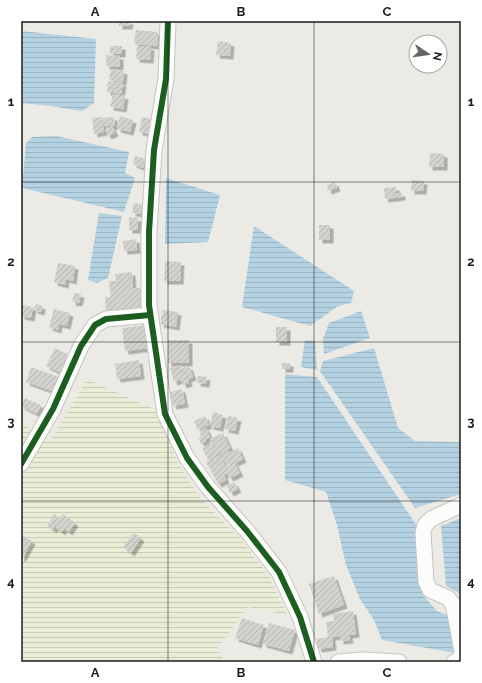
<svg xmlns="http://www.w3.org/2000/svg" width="482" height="683" font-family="Raleway,sans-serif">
  <defs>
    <pattern id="farmland-rules" width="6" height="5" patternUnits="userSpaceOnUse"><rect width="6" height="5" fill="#eaedd6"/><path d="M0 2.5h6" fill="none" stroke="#c8cbb7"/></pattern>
    <pattern id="water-rules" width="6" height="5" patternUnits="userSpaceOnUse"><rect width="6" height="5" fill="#b5d2e2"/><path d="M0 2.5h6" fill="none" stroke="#9bb4c1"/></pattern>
    <pattern id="building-hatch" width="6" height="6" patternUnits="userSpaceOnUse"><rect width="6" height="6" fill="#d4d2cd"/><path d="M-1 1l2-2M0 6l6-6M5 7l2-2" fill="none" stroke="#b6b4b0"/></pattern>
    <filter id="shadow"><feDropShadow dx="3.5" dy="3.5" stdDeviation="0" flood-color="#0004"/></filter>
  </defs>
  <rect width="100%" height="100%" fill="#eceae4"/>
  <path fill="url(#farmland-rules)" d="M87,379L156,410L177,461L199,497L239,537L269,576L287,615L248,607L217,648L224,662H21V423L51,440Z"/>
  <path fill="url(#water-rules)" d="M21,31L96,39L94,103L82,111L51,106L21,103Z
    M56,136L129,152L125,173L135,178L124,212L22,188L26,143L32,137Z
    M166,178L220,195L208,242L165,244Z
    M99,213L122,216L108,278L97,283L88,280Z
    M254,226L354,291L351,303L338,306L310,326L242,307Z
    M361,311L370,338L324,354L323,339L329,323Z
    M305,340L315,341L317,370L301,367Z
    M374,348L398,428L415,441L459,442L461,445V494L415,508L320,371L323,361Z
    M285,374L317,377L417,526L422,594L437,611L457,619L461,654L382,640L374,620L360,599L346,565L337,525L326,492L285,480Z
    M461,518V594L446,586L441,526Z"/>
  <path fill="url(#building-hatch)" filter="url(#shadow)" d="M119,21H130L129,26H119Z
    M136,30L158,32L157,46L134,44Z
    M218,41L231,43L230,56L216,55Z
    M110,46H122V54H110Z
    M137,46L151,47L150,60L136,59Z
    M106,55L120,56V67L106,66Z
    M111,69L124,71L123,82L109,80Z
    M108,81L123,83L121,94L107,92Z
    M113,94L125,96L123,109L110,107Z
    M120,116L133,120L130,132L117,129Z
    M102,117L104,132L94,134L92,118Z
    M114,117L115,126H104L103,118Z
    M142,117L153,119L150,134L139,132Z
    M112,126L115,133L108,136L105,130Z
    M430,153L444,154V167H429Z
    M135,156L146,159L143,168L133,164Z
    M412,180L424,181L423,191H411Z
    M335,182L337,188L328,191L327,185Z
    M396,187V193H402V197L385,199L384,188Z
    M134,203L142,204L141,214L132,213Z
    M129,217L138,218V230H129Z
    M319,225H330V240H319Z
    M136,239L137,250L124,251L123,241Z
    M165,261L181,262L180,281H164Z
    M58,263L75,266L73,281L66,279L65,285L54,282Z
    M132,272L133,288H141L143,312L106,315L105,297H111L109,281H116L115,274Z
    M74,293L81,294L79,303L72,302Z
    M36,304L42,306L41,312L34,310Z
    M22,305L33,307L31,318L21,316Z
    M54,309L70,313L67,326L59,324L58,330L49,327Z
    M163,310L178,312L176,327L160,324Z
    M146,325L149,348L125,351L122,328Z
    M276,327H287V342H276Z
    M168,340H189V363H168Z
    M55,348L70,355L61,373L46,366Z
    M139,360L141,376L117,379L115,364Z
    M282,363H290V369H282Z
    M181,365L184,373L185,372L183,368L189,366L193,377L188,379L189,383L183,385L180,376L181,380L174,382L170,368Z
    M31,367L59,377L54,392L26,382Z
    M198,376L207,377L206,384L197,383Z
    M182,389L185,404L173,406L170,392Z
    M25,398L41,405L37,414L21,406Z
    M213,412L223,415L220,428L210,426Z
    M205,416L209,425L198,430L194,421Z
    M228,416L238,418L235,431L225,429Z
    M206,428L210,437L206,439V441L201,444L198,438L201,437L200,434H201L200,431Z
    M223,433L230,448L208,460L202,448L212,443L210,439Z
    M238,448L243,459L235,463L230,452Z
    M228,450L232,458L225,462L221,454Z
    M220,455L225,465L221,468L228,465L231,471L224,475L226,480L218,484L206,462Z
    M232,458L240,473L230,478L227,474L233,471H232L227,461Z
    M234,482L238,489L230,493L227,486Z
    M55,514L60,518L63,514L75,523L69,532L64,528L62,532L55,527L53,530L47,525Z
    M134,533L141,538L131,553L123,547Z
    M21,535L32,541L22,559L21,558Z
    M334,576L344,605L319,614L309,584Z
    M353,611L356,634L349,635L350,640L340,641V636L332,637L333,647L318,649L317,639L328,637L326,622L334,621L333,614Z
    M242,618L264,625L258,645L235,638Z
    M269,623L295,630L289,651L263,644Z"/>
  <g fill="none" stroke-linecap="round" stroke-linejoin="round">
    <defs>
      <path id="minor" d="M168,21L166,79L154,150L149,232V305L165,414L187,458L208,487L247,531L279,572L300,617L314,662
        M21,464L53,409L81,346L95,325L106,319L150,315
        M461,505L431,519L425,525L423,533L426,582L430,590L448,598L453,604L458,629L461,647
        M338,662L363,660L399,662
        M454,662L458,661L461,655"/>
    </defs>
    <use href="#minor" stroke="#c4c4c1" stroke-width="17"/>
    <use href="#minor" stroke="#fcfcfb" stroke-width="15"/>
    <defs>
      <path id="cycleway" d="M168,21L166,79L154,150L149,232V305L165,414L187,458L208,487L247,531L279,572L300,617L314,662
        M21,464L53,409L81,346L95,325L106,319L150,315"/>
    </defs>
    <use href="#cycleway" stroke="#fff" stroke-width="8"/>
    <use href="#cycleway" stroke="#1b5e20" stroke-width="6"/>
  </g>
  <path fill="none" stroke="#1d1d1d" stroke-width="1" stroke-opacity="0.55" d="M168,21V662M314,21V662M21,182H461M21,342H461M21,501H461"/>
  <rect width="482" height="683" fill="none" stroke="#ffffff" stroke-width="44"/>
  <g transform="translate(428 54) rotate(103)"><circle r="19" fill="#ffffff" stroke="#a5a5a5"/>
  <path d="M0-3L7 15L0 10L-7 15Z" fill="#656563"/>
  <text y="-6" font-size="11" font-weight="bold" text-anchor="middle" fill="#1d1d1d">N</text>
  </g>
  <rect x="22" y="22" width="438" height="639" fill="none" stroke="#1d1d1d" stroke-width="1.5"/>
  <g font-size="13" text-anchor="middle" font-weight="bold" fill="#1d1d1d">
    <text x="95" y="16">A</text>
    <text x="241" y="16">B</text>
    <text x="387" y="16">C</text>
    <text x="11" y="106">1</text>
    <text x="471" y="106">1</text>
    <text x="11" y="266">2</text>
    <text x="471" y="266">2</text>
    <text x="11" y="426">3</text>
    <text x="471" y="426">3</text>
    <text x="11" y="586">4</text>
    <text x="471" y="586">4</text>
    <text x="95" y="677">A</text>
    <text x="241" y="677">B</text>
    <text x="387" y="677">C</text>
  </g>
</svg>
